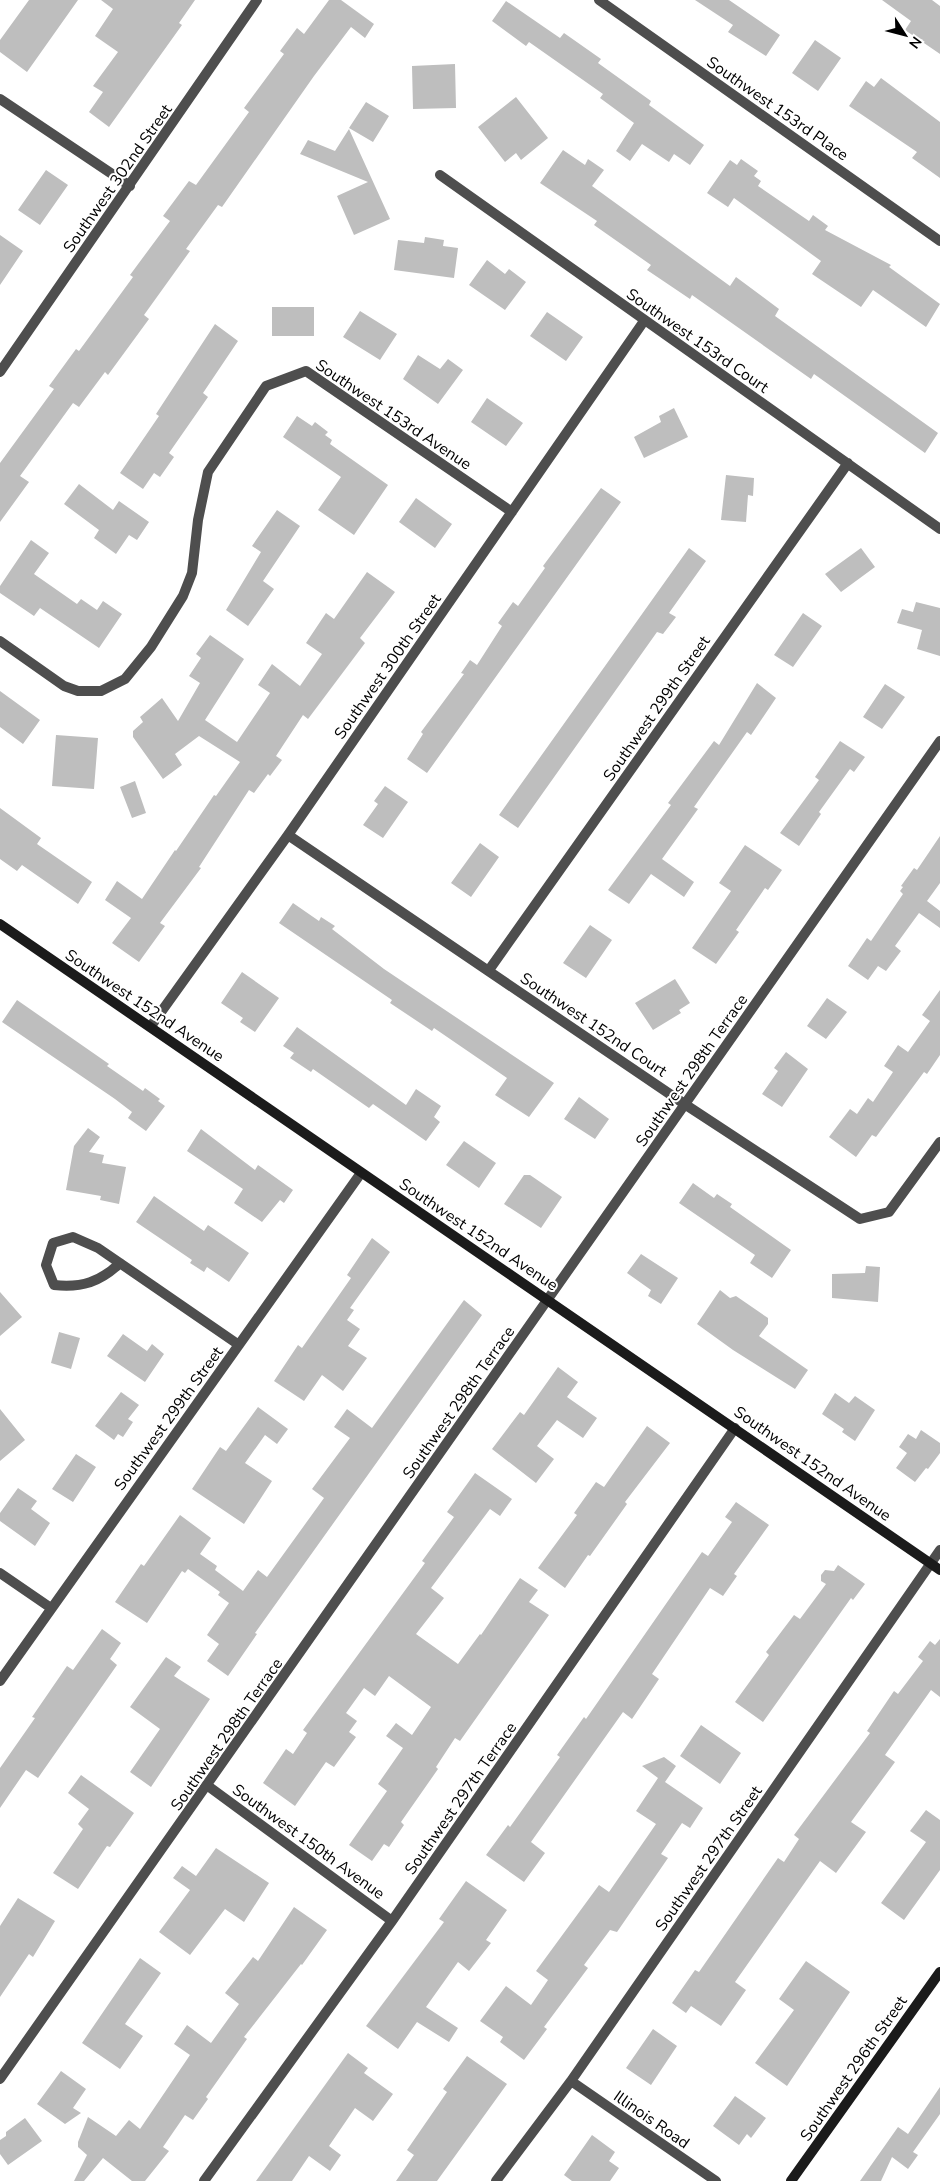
<svg xmlns="http://www.w3.org/2000/svg" width="940" height="2181" font-family="'Nunito Sans',sans-serif">
  <rect width="100%" height="100%" fill="#fff"/>
  <path fill="#bebebe" d="M29,0H78L27,72L0,52V40Z
    M101,0H195L179,23L182,25L109,127L89,112L103,92L93,86L118,52L95,36L113,9Z
    M329,0H341L374,24L365,38L351,27L314,76L222,207L218,205L186,249L190,251L144,315L149,319L108,375L105,372L79,407L73,403L20,476L29,482L0,522V463L54,389L49,386L76,349L79,351L133,277L130,275L170,221L163,216L189,181L196,185L249,112L244,108L284,54L280,51L297,28L304,34Z
    M695,0H729L780,35L766,56L728,32L733,25Z
    M882,0H932L940,6V54L905,30L911,21Z
    M506,1L560,38L564,33L601,59L598,63L651,101L649,105L704,145L690,165L674,154L669,162L642,144L630,161L616,151L634,123L600,98L603,94L529,42L526,46L492,21Z
    M815,40L841,58L818,91L792,73Z
    M455,64L456,108L413,109L412,66Z
    M881,78L940,122V178L912,158L917,152L849,106L866,81L874,87Z
    M516,97L548,138L521,160L516,153L505,162L478,127Z
    M366,102L389,116L373,142L349,128Z
    M349,129L390,219L354,235L337,196L368,182L300,154L308,140L335,151Z
    M563,150L585,165L588,159L604,170L592,186L730,286L736,277L779,309L775,316L938,433L925,453L814,374L811,379L692,295L690,299L647,270L651,265L594,225L597,221L540,183Z
    M741,159L758,171L754,176L761,181L758,186L809,221L813,215L828,226L825,230L891,265L889,267L940,304L926,327L873,290L861,307L812,274L821,261L734,198L728,207L707,193L730,160L737,165Z
    M46,170L68,185L40,225L18,210Z
    M0,235L23,251L0,285Z
    M425,237L444,240L443,246L458,248L454,278L394,270L398,240L424,243Z
    M487,260L505,274L509,269L526,282L505,310L469,285Z
    M272,307H314V336H272Z
    M360,311L397,334L380,360L343,337Z
    M547,312L583,337L566,361L530,336Z
    M215,324L238,341L203,393L208,397L169,453L174,457L160,477L154,473L143,489L120,473L159,416L156,414Z
    M418,355L440,369L448,359L463,370L438,404L403,379Z
    M487,398L523,423L506,446L471,422Z
    M674,408L688,437L644,458L634,437L661,422L659,416Z
    M297,416L312,426L315,422L328,432L325,435L332,440L330,444L388,485L354,535L318,510L341,477L283,437Z
    M726,475L754,478L753,496L748,495L746,522L721,520Z
    M79,484L113,510L119,501L149,522L137,540L129,535L116,554L94,538L99,530L64,504Z
    M601,488L621,502L427,773L407,759L423,734L421,732L464,674L461,673L470,660L477,665L502,626L498,623L513,602L518,606L545,568L543,566Z
    M416,498L452,524L435,548L399,522Z
    M277,510L300,526L263,581L274,589L248,626L226,610L261,552L252,546Z
    M31,540L49,553L34,574L77,604L81,599L97,610L103,601L122,614L99,648L40,608L34,616L0,593V586Z
    M689,548L706,561L669,613L676,617L663,634L657,632L518,828L499,815Z
    M861,548L875,567L841,592L825,574Z
    M367,572L395,592L360,638L365,643L308,719L303,715L276,756L282,760L270,776L268,774L254,793L249,790L199,867L201,868L160,923L165,926L139,962L112,943L131,918L105,900L117,881L142,899L175,850L176,851L214,795L216,796L240,762L199,736L175,754L182,765L163,779L133,737V731L143,722L140,717L162,698L178,721L200,683L189,676L201,658L196,654L210,635L244,659L205,720L237,742L270,693L258,685L272,664L300,686L322,654L306,643L326,613L334,619Z
    M916,602L940,608V656L917,649L922,630L897,623L902,609L913,612Z
    M803,613L822,626L793,667L774,655Z
    M757,683L776,698L751,735L747,732L694,807L698,809L662,859L694,882L684,897L651,874L629,904L608,890L671,805L668,803L714,741L719,745Z
    M885,684L905,697L882,729L863,717Z
    M0,691L40,720L23,744L0,727Z
    M56,735L98,738L94,789L52,786Z
    M840,741L865,757L854,772L850,769L819,812L821,814L799,846L780,833L819,780L815,777Z
    M135,781L146,813L132,818L120,787Z
    M385,786L408,802L383,838L363,825L378,804L374,801Z
    M0,808L41,838L37,844L92,882L78,904L22,865L17,871L0,859Z
    M940,836V883L927,901L940,911V928L919,913L895,946L901,951L886,971L878,966L868,980L848,966L867,938L871,941L903,894L900,891L903,887L901,886L914,868L917,870Z
    M480,843L499,857L471,897L451,883Z
    M745,845L782,870L768,890L765,888L736,930L739,932L716,964L692,948L731,891L719,883Z
    M293,903L319,921L321,917L335,926L332,929L384,969L554,1083L529,1117L495,1095L507,1078L434,1028L432,1031L390,1003L392,1000L279,923Z
    M590,925L612,940L586,978L563,963Z
    M242,972L279,998L255,1032L240,1022L243,1018L221,1003Z
    M675,979L690,1003L679,1010L681,1013L653,1030L635,1003Z
    M940,990V1055L927,1074L924,1072L876,1137L872,1135L856,1157L829,1137L850,1109L857,1114L868,1098L873,1102L893,1072L884,1066L898,1045L908,1052L930,1021L922,1015Z
    M827,998L847,1012L826,1039L807,1026Z
    M17,1000L109,1064L107,1066L143,1091L145,1088L160,1099L158,1101L165,1106L146,1131L128,1118L132,1112L115,1099L2,1022Z
    M297,1027L406,1105L416,1089L441,1106L434,1117L440,1122L426,1141L373,1104L369,1108L313,1069L311,1072L290,1058L294,1053L283,1046Z
    M786,1052L808,1069L782,1107L762,1094L778,1071L774,1068Z
    M579,1097L609,1119L595,1139L564,1119Z
    M88,1128L100,1137L89,1152L104,1155L102,1163L126,1167L119,1204L100,1200L101,1196L66,1190L74,1146Z
    M201,1129L255,1170L258,1165L293,1190L284,1203L280,1200L262,1222L234,1203L243,1189L187,1151Z
    M464,1141L496,1163L479,1188L446,1165Z
    M524,1175H530L562,1197L541,1228L504,1204Z
    M693,1183L714,1198L717,1194L732,1204L730,1207L791,1250L772,1278L750,1263L755,1255L679,1203Z
    M154,1196L204,1231L208,1225L249,1253L229,1282L207,1267L204,1272L190,1263L192,1260L136,1222Z
    M372,1238L390,1252L350,1308L354,1310L347,1320L360,1329L348,1346L367,1358L343,1391L322,1375L304,1401L274,1381L298,1345L302,1348L351,1278L347,1275Z
    M641,1254L678,1278L661,1304L648,1296L651,1290L627,1273Z
    M866,1266L880,1267L878,1302L832,1298V1274L865,1273Z
    M720,1290L730,1298L736,1296L768,1318V1324L759,1336L808,1370L795,1389L733,1350L697,1324Z
    M0,1292L22,1317L0,1336Z
    M464,1300L482,1315L255,1633L257,1634L228,1676L207,1661L219,1644L207,1635L229,1603L218,1595L220,1592L188,1569L185,1573L182,1571L147,1623L115,1602L141,1564L144,1566L180,1515L211,1538L200,1554L217,1566L215,1570L243,1591L258,1570L267,1577L324,1498L312,1489L350,1438L334,1427L347,1409L372,1428Z
    M59,1332L80,1338L71,1369L51,1363Z
    M123,1334L147,1351L152,1344L164,1354L145,1382L107,1356Z
    M558,1367L578,1382L567,1397L597,1418L583,1438L557,1420L537,1446L554,1459L536,1483L492,1449L520,1412L524,1415Z
    M121,1392L139,1405L128,1419L133,1422L123,1437L118,1434L114,1440L95,1426Z
    M835,1393L849,1403L855,1396L875,1410L855,1441L842,1432L844,1429L822,1414Z
    M258,1407L288,1429L277,1444L265,1435L245,1463L272,1481L244,1524L192,1489L220,1447L226,1451Z
    M0,1409L25,1440L0,1461Z
    M647,1426L670,1443L625,1502L627,1504L590,1556L588,1555L565,1588L538,1568L577,1515L574,1513L596,1482L604,1487Z
    M921,1430L940,1443V1453L928,1469L926,1468L915,1482L896,1468L907,1453L899,1447L908,1434L916,1439Z
    M76,1454L96,1467L73,1502L52,1489Z
    M475,1473L512,1499L500,1516L490,1509L431,1588L444,1598L416,1634L458,1664L480,1634L481,1635L520,1578L538,1590L529,1602L549,1615L460,1741L455,1738L436,1767L438,1769L401,1822L404,1825L389,1847L384,1844L372,1861L349,1845L387,1791L378,1784L403,1748L386,1736L396,1723L412,1735L431,1707L389,1676L375,1696L364,1688L346,1713L357,1721L349,1732L356,1737L334,1767L326,1762L295,1806L263,1783L286,1749L293,1754L307,1733L303,1730L425,1563L422,1561L454,1517L447,1512Z
    M18,1488L37,1501L31,1509L50,1523L35,1546L0,1521V1513Z
    M736,1502L769,1525L734,1574L737,1576L723,1596L710,1588L652,1674L659,1679L632,1719L623,1712L531,1842L545,1853L524,1882L486,1855L508,1825L510,1827L560,1757L557,1755L584,1717L586,1719L702,1552L708,1556L732,1522L725,1517Z
    M838,1565L865,1584L853,1600L851,1598L763,1722L735,1702L769,1655L766,1652L794,1615L800,1619L826,1584L821,1581V1575L825,1570L834,1571Z
    M102,1629L121,1643L110,1659L117,1665L38,1778L26,1770L0,1808V1768L35,1718L32,1717L67,1666L73,1670Z
    M940,1639V1697L931,1690L885,1755L895,1762L851,1822L866,1832L836,1873L820,1861L735,1982L746,1990L721,2026L691,2006L686,2013L672,2003L695,1970L699,1972L778,1858L784,1862L799,1839L794,1835L870,1733L867,1731L894,1691L898,1694L923,1661L918,1657L930,1641L935,1645Z
    M166,1657L181,1667L174,1676L210,1699L151,1787L130,1772L160,1729L130,1707Z
    M701,1725L741,1753L720,1784L680,1756Z
    M664,1757L676,1766L665,1782L703,1808L690,1828L682,1823L661,1854L668,1858L617,1932L610,1930L584,1965L588,1968L544,2027L547,2029L524,2060L500,2042L503,2037L480,2021L506,1986L531,2005L548,1980L536,1971L599,1885L609,1892L656,1824L636,1811L658,1778L642,1766Z
    M81,1775L134,1813L110,1847L107,1846L78,1889L53,1873L83,1829L78,1824L89,1809L68,1793Z
    M926,1810L940,1820V1870L904,1920L881,1903L926,1842L910,1831Z
    M216,1848L269,1883L244,1922L225,1909L190,1955L159,1932L190,1890L173,1878L182,1866L196,1876Z
    M466,1881L507,1910L486,1940L491,1943L469,1971L458,1962L426,2007L458,2028L449,2042L417,2022L398,2049L366,2026L444,1922L439,1919Z
    M18,1898L55,1921L33,1957L29,1954L0,1997V1926Z
    M294,1907L327,1930L302,1965L301,1964L244,2037L247,2039L206,2097L208,2099L193,2120L185,2115L163,2147L169,2151L145,2181H132L103,2158L84,2181H74L87,2155L78,2147V2142L88,2117L116,2136L129,2120L140,2129L190,2055L174,2044L187,2025L211,2043L239,2004L225,1993L253,1957L258,1961Z
    M140,1958L161,1973L125,2024L143,2036L120,2069L82,2043Z
    M806,1961L850,1992L787,2086L755,2063L794,2010L779,1999Z
    M653,2029L677,2046L651,2085L626,2068Z
    M348,2053L368,2068L364,2073L393,2094L373,2121L355,2108L329,2146L341,2155L330,2171L309,2156L292,2181H256Z
    M467,2056L507,2084L437,2181H396L414,2155L407,2150L447,2092L443,2089Z
    M61,2071L86,2089L73,2108L81,2113L65,2124L37,2104Z
    M940,2087V2114L913,2152L918,2155L908,2169L892,2157L881,2181H860L898,2127L908,2134Z
    M735,2096L766,2118L751,2138L747,2134L739,2145L713,2126Z
    M25,2118L42,2141L8,2165L0,2154V2140L6,2136V2132Z
    M592,2135L615,2152L609,2161L619,2168L610,2181H572L564,2175Z"/>
  <g fill="none" stroke-linecap="round" stroke-linejoin="round">
    <path stroke="#4e4e4e" stroke-width="10" d="M599,0L940,241
      M0,99L130,186
      M440,175L940,529
      M0,372L257,0
      M0,641L64,686L78,691H101L125,679L151,647L183,596L192,573L198,520L208,472L266,386L306,371L512,512
      M288,835L686,1105L860,1219L889,1212L940,1142
      M489,970L848,463
      M151,1026L288,835L644,321
      M120,1263C100,1282 82,1288 54,1285L46,1265L53,1243L73,1237L98,1248L239,1345
      M0,1573L51,1608
      M0,1681L361,1173
      M208,1786L392,1921
      M0,2079L940,741
      M571,2081L716,2181
      M204,2181L392,1921L735,1428
      M496,2181L571,2081L940,1550"/>
    <path stroke="#1b1b1b" stroke-width="10" d="M0,924L940,1570
      M791,2181L940,1972"/>
  </g>
  <g text-anchor="middle" stroke-width="4" stroke-linejoin="round" paint-order="stroke">
    <g font-size="16" fill="#000" stroke="#fff">
      <text transform="translate(778 108) rotate(35)" y="6">Southwest 153rd Place</text>
      <text transform="translate(117 178) rotate(-55)" y="6">Southwest 302nd Street</text>
      <text transform="translate(698 340) rotate(35)" y="6">Southwest 153rd Court</text>
      <text transform="translate(394 414) rotate(34)" y="6">Southwest 153rd Avenue</text>
      <text transform="translate(387 666) rotate(-55)" y="6">Southwest 300th Street</text>
      <text transform="translate(656 708) rotate(-55)" y="6">Southwest 299th Street</text>
      <text transform="translate(145 1005) rotate(34)" y="6">Southwest 152nd Avenue</text>
      <text transform="translate(594 1024) rotate(34)" y="6">Southwest 152nd Court</text>
      <text transform="translate(691 1070) rotate(-55)" y="6">Southwest 298th Terrace</text>
      <text transform="translate(479 1234) rotate(34)" y="6">Southwest 152nd Avenue</text>
      <text transform="translate(458 1402) rotate(-55)" y="6">Southwest 298th Terrace</text>
      <text transform="translate(168 1418) rotate(-54)" y="6">Southwest 299th Street</text>
      <text transform="translate(813 1463) rotate(35)" y="6">Southwest 152nd Avenue</text>
      <text transform="translate(226 1734) rotate(-55)" y="6">Southwest 298th Terrace</text>
      <text transform="translate(460 1798) rotate(-55)" y="6">Southwest 297th Terrace</text>
      <text transform="translate(309 1841) rotate(36)" y="6">Southwest 150th Avenue</text>
      <text transform="translate(708 1858) rotate(-55)" y="6">Southwest 297th Street</text>
      <text transform="translate(853 2068) rotate(-55)" y="6">Southwest 296th Street</text>
      <text transform="translate(652 2119) rotate(35)" y="6">Illinois Road</text>
    </g>
  </g>
  <g transform="translate(905 35) rotate(126)" stroke="#ffffff" stroke-width="4" paint-order="stroke">
  <path d="M0-4L9 19L0 12L-9 19Z" fill="#000000"/>
  <text y="-8" font-size="14" font-weight="bold" text-anchor="middle" fill="#000000">N</text>
  </g>
</svg>
